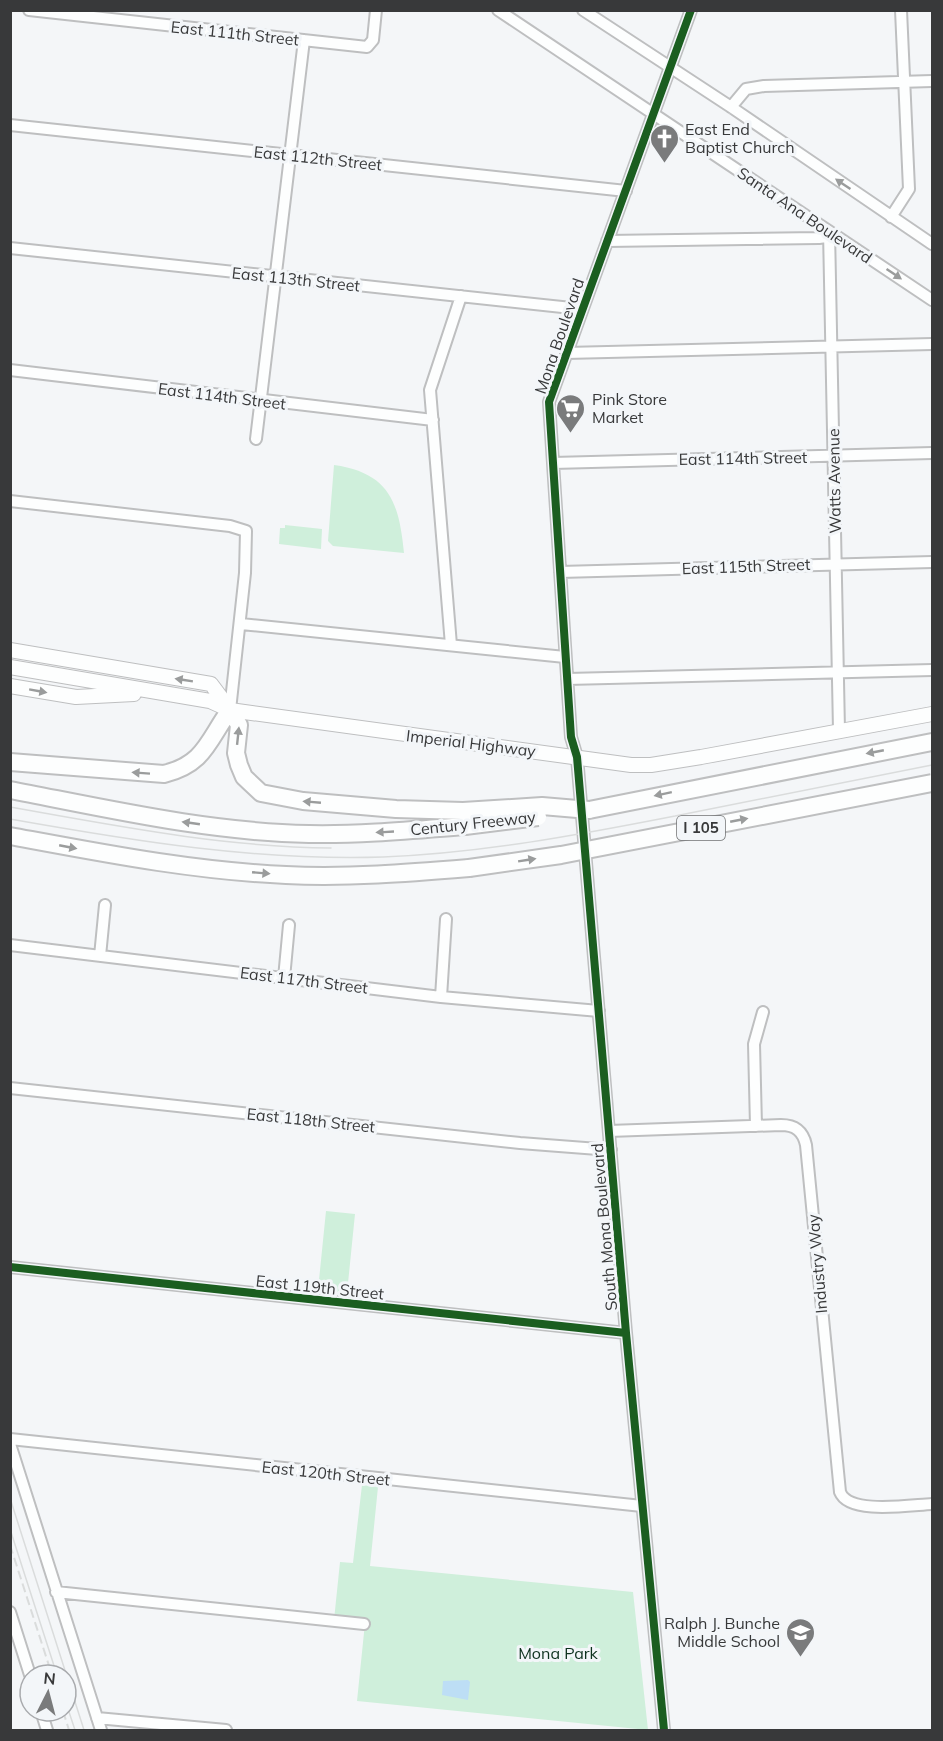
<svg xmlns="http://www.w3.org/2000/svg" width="943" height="1741" font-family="Mulish,sans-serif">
  <rect width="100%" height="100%" fill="#f4f6f8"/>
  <path fill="#cfefdb" d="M334,465C390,473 399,503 404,553L333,546L328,541Z
    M285,525L322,529L321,549L279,544L280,528H285Z
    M326,1211L355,1214L347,1293L318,1290Z
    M362,1485L378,1487L370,1566L633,1592L648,1730L357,1701L365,1623L334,1620L340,1562L353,1563Z"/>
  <path fill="#bddef5" d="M468,1680L470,1682L468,1700L442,1695L443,1681Z"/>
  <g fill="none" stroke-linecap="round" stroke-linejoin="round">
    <defs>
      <path id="minor" d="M29,10L367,47L373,40L376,10
        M498,10L932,300
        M583,10L731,107L932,244
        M731,107L746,89L764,86L932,81
        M10,125L626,191
        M891,217L909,189L901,10
        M829,231L839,730
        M607,241L819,238L826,237L829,231
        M10,248L581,309
        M566,353L932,344
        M10,370L433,420
        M256,439L304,40
        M553,463L932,453
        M10,501L230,526L246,531L245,573L230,710
        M560,572L932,562
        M241,624L565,657
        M451,645L430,390L461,296
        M567,679L932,670
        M10,945L441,997L599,1011
        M100,956L105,905
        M284,978L289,925
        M441,997L446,919
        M10,1088L520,1143L611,1150
        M756,1126L754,1044L763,1012
        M609,1131L781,1125C795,1125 803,1131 806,1145L840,1492C849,1515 910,1505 932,1504
        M10,1267L626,1333
        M10,1439L642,1506
        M10,1444L101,1730
        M56,1592L364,1624
        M10,1612L30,1675
        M41,1711L47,1730
        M97,1718L226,1730
        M664,1730L626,1333L577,757L571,737L549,402L691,10"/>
      <path id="major" d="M10,650L211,684L229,708
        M10,667L210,701L230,710L631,765H651L701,757L932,714
        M10,686L76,697L134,694"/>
      <path id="highway" d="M10,762L164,774C205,764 208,740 230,710L239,725L236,753L239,765L244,777L261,793L303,801L396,809L463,811
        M10,790C109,809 208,832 309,834C361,835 413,830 465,826
        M589,810L932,742
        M10,836C102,853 193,871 286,875C347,878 408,873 469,868"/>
    </defs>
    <use href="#minor" stroke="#bebfc0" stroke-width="14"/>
    <use href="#major" stroke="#bebfc0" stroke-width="16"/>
    <use href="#highway" stroke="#bebfc0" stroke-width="20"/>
    <use href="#minor" stroke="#fdfefe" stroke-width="10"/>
    <use href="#major" stroke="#fdfefe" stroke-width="14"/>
    <use href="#highway" stroke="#fdfefe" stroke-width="16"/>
    <path stroke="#dadcdc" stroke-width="1.5" d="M10,807C117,826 223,847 331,848
      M10,819C134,841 256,861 383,857C482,853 578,835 675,816C761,799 847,782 932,765
      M10,1498L84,1730
      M10,1529L57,1675
      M66,1703L75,1730"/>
    <path stroke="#dadcdc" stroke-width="2" stroke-dasharray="9 4.5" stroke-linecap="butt" d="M10,1545L52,1675
      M63,1711L69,1730"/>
    <defs>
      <path id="highway-bridge" d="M463,811L542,806L589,810
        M465,826L538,817
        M469,868L561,855L932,783"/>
    </defs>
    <use href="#highway-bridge" stroke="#bebfc0" stroke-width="20" stroke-linecap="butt"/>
    <use href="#highway-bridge" stroke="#fdfefe" stroke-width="16"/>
    <defs>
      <path id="cycleway" d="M10,1267L626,1333
        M664,1730L626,1333L577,757L571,737L549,402L691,10"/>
    </defs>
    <use href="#cycleway" stroke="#f3f6f9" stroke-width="11"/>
    <use href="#cycleway" stroke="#1b5e20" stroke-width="8"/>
  </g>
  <defs><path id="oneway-solid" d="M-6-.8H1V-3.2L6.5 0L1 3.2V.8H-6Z" transform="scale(1.5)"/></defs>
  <g fill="#9a9c9c">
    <use href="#oneway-solid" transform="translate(843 184) rotate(-146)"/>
    <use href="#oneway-solid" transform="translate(894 274) rotate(34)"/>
    <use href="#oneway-solid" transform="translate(184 680) rotate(-171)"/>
    <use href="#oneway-solid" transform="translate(38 691) rotate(10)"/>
    <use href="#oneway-solid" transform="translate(238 736) rotate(-84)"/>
    <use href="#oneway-solid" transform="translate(875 752) rotate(169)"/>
    <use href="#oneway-solid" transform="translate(141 773) rotate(-176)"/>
    <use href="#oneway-solid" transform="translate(663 794) rotate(168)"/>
    <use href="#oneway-solid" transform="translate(312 802) rotate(-175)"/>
    <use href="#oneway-solid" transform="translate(739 820) rotate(-11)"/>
    <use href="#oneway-solid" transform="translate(191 823) rotate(-172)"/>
    <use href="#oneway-solid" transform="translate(385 832) rotate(177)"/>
    <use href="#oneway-solid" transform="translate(68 847) rotate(11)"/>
    <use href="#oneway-solid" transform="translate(527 860) rotate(-9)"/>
    <use href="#oneway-solid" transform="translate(261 873) rotate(5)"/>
  </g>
  <defs>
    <symbol id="church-pin" viewBox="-11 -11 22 30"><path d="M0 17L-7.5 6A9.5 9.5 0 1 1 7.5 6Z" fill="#7a7b7c" stroke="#f3f6f9"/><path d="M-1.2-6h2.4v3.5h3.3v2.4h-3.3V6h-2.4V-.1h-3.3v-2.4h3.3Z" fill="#fff"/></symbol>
    <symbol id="supermarket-pin" viewBox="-11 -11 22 30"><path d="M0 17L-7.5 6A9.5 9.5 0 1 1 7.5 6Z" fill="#7a7b7c" stroke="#f3f6f9"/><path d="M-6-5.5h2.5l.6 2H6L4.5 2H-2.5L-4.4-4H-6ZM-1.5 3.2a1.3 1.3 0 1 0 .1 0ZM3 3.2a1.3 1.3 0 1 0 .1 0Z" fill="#fff"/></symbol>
    <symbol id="school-pin" viewBox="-11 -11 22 30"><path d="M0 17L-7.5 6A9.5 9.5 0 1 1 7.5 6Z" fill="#7a7b7c" stroke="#f3f6f9"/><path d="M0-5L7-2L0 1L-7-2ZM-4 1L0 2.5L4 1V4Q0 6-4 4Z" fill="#fff"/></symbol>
  </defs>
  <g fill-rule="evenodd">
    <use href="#church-pin" x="648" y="122" width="33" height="45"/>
    <use href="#supermarket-pin" x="554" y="392" width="33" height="45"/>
    <use href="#school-pin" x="784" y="1616" width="33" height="45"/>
  </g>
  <g text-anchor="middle" stroke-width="6" stroke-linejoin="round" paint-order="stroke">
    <rect fill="#f3f6f9" stroke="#707273" stroke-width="1.5" x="677" y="816" width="48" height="24" rx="4.5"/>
    <g font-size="15" font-weight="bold" fill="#38393a">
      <text x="701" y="833">I 105</text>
    </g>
    <g font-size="16" fill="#38393a" stroke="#f3f6f9">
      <text transform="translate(235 33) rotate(6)" y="6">East 111th Street</text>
      <text transform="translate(318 158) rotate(6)" y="6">East 112th Street</text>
      <text transform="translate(805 215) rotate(34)" y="6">Santa Ana Boulevard</text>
      <text transform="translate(296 279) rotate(6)" y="6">East 113th Street</text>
      <text transform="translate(559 336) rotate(-71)" y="6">Mona Boulevard</text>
      <text transform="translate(222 396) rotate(7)" y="6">East 114th Street</text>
      <text transform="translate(743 458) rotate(-1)" y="6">East 114th Street</text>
      <text transform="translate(834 481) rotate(-91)" y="6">Watts Avenue</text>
      <text transform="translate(746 566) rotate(-2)" y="6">East 115th Street</text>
      <text transform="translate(471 743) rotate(7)" y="6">Imperial Highway</text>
      <text transform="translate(473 823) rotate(-6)" y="6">Century Freeway</text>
      <text transform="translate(304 980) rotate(7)" y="6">East 117th Street</text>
      <text transform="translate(311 1120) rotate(6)" y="6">East 118th Street</text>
      <text transform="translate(604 1227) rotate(-95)" y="6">South Mona Boulevard</text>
      <text transform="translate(817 1264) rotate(-95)" y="6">Industry Way</text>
      <text transform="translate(320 1287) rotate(6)" y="6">East 119th Street</text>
      <text transform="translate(326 1473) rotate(6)" y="6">East 120th Street</text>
    </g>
    <g font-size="16" fill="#38393a" stroke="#f3f6f9" text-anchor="start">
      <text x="685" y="135">East End<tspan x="685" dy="18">Baptist Church</tspan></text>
      <text x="592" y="405">Pink Store<tspan x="592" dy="18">Market</tspan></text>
      <text x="780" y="1629" text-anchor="end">Ralph J. Bunche<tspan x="780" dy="18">Middle School</tspan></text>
    </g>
    <g font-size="16" fill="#0c311d" stroke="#f3f6f9">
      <text x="558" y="1659">Mona Park</text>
    </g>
  </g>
  <rect width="943" height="1741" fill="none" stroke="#38393a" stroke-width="24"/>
  <g transform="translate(48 1693) rotate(6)"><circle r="28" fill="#f3f6f9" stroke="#a8aaad" stroke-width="1.5"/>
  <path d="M0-4.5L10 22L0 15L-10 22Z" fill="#7a7b7c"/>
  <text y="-9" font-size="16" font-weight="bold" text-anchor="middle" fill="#38393a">N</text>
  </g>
</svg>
